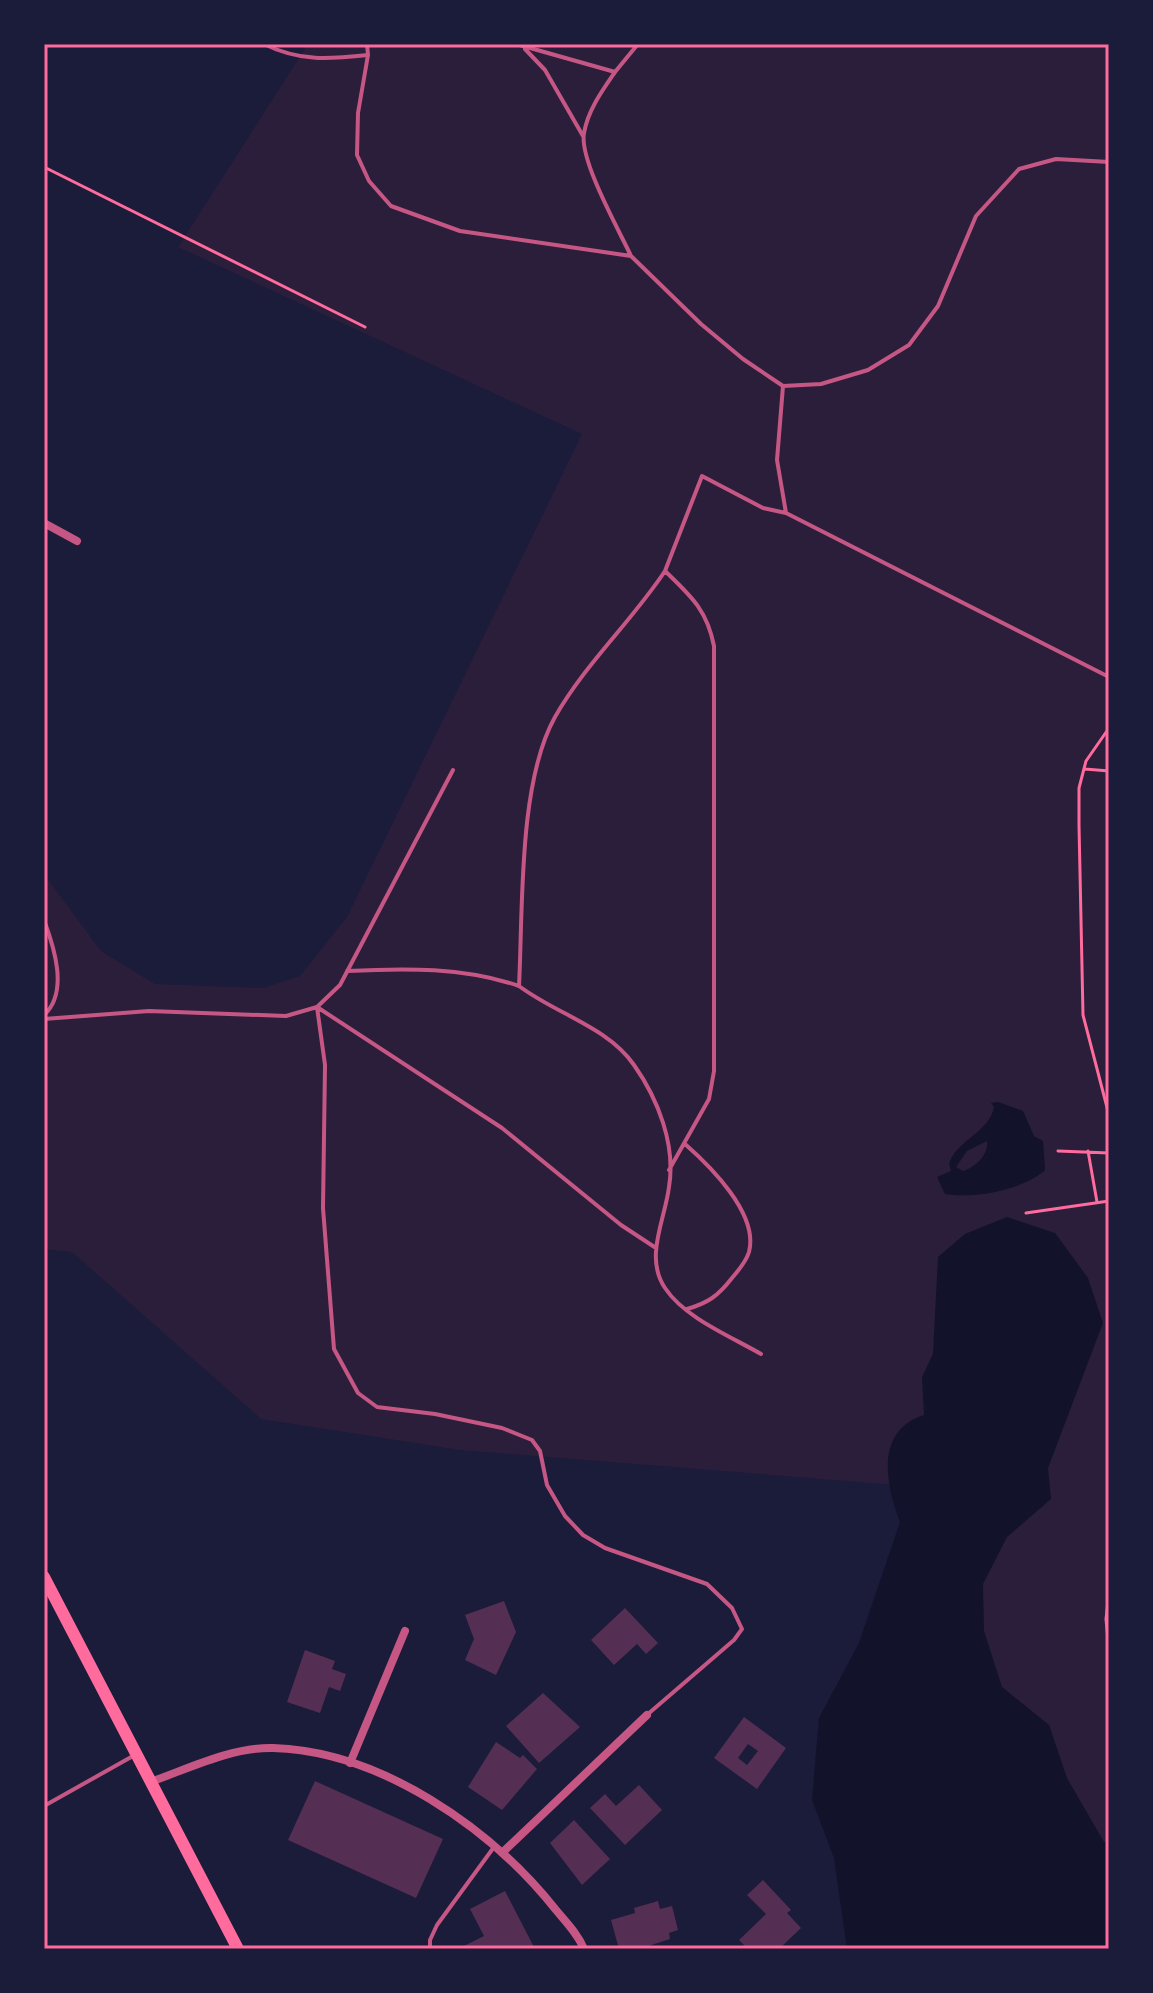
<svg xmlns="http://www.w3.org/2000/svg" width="1153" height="1993" font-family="'Asap Condensed',sans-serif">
  <rect width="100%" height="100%" fill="#1b1b3a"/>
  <path fill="#2a1e3b" d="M308,44H1109V1949L959,1663L934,1488L460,1450L261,1419L72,1252L44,1249V874L101,951L155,984L263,988L300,976L347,917L582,434L178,247Z"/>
  <path fill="#12122b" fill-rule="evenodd" d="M998,1102L1023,1111L1034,1136L1043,1141L1045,1170C1023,1190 974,1199 945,1194L937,1177L951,1171L949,1164C956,1140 989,1133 994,1107L991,1103ZM987,1141C989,1154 976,1167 963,1171L956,1167L967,1151Z
    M1007,1217L1055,1233L1088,1278L1103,1323L1048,1468L1051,1499L1007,1537L983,1584L984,1631L1002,1687L1049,1725L1067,1778L1104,1842L1109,1840V1949H847L834,1858L812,1800L819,1718L859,1643L900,1522C886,1485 874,1431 924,1415L922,1377L933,1354L938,1257L965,1234Z"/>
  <path fill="#542f53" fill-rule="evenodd" d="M504,1601L516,1632L496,1675L465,1660L474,1639L465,1615Z
    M625,1608L658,1643L646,1654L637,1644L614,1665L591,1640Z
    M305,1650L335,1661L332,1669L346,1674L340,1691L329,1687L320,1713L287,1702Z
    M543,1693L580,1727L539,1763L506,1726Z
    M744,1717L786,1748L757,1789L714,1758ZM748,1744L758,1751L747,1765L738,1758Z
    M496,1742L520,1758L523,1755L537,1769L502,1810L468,1787Z
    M315,1781L443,1839L416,1898L288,1840Z
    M639,1785L662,1810L625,1845L590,1808L605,1794L616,1806Z
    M574,1820L610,1859L582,1885L550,1843Z
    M763,1880L791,1910L787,1913L801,1928L779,1949H748L739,1940L766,1914L747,1895Z
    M505,1891L535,1949H465L464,1946L484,1936L470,1909Z
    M658,1901L660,1909L672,1906L678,1930L669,1933L670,1939L639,1949H619L611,1920L635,1913L634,1908Z"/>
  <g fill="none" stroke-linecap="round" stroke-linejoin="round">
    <path stroke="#ff6b9d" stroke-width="3" d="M44,167L365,327
      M1109,728L1086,761L1079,788V825L1083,1015L1109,1115
      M1085,769L1109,771
      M1058,1151L1109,1153
      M1088,1151L1097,1202
      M1026,1213L1109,1201
      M1109,1593L1106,1619L1109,1649"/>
    <path stroke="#c65784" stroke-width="4" d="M264,44C300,62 330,59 368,55
      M367,44L368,55L358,113L357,155L369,181L391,206L460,231L631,256L701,324L743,359L783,386L821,384L868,370L909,345L938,306L976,216L1019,169L1056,159L1109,162
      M516,44L615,72C602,91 588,110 584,133C579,160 619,230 631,256
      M525,49L545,70L583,136
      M615,72L638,44
      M783,386L777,460L786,513
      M44,920C54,947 69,992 44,1015
      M347,971C405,968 464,967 519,986C523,910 518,783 555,717C585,664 632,621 665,571
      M519,986C556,1014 608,1027 634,1065C658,1099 676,1145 669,1187C665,1220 644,1257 665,1288C685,1318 730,1336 761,1354
      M317,1007L325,1065L323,1208L334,1349L358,1393L377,1407L435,1414L502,1428L532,1440L540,1451L547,1485L565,1516L583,1535L605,1548L707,1584L732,1608L742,1629L734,1640L648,1714
      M317,1007L502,1128L621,1225L656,1248
      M44,1019L149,1011L286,1016L317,1007L340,985L453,770
      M685,1144C710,1166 759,1214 749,1252C746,1262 738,1271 732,1278C718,1296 708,1303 687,1309
      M669,1170L709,1099L714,1071V646C707,610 691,596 665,571L702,476L763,508L786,513L1109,677
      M44,1806L133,1756
      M430,1949V1940L437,1925L494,1847"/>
    <path stroke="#c65784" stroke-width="8" d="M44,523L77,541
      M350,1763L405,1631
      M150,1782C188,1769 231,1747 273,1748C380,1751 491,1828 556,1910C566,1922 578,1934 584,1949
      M502,1853L647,1715"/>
    <path stroke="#ff6b9d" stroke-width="12" d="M44,1577L238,1949"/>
  </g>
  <rect width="1153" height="1993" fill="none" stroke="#1b1b3a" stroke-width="92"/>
  <rect x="46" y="46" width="1061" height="1901" fill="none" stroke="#ff6b9d" stroke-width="3"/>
</svg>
